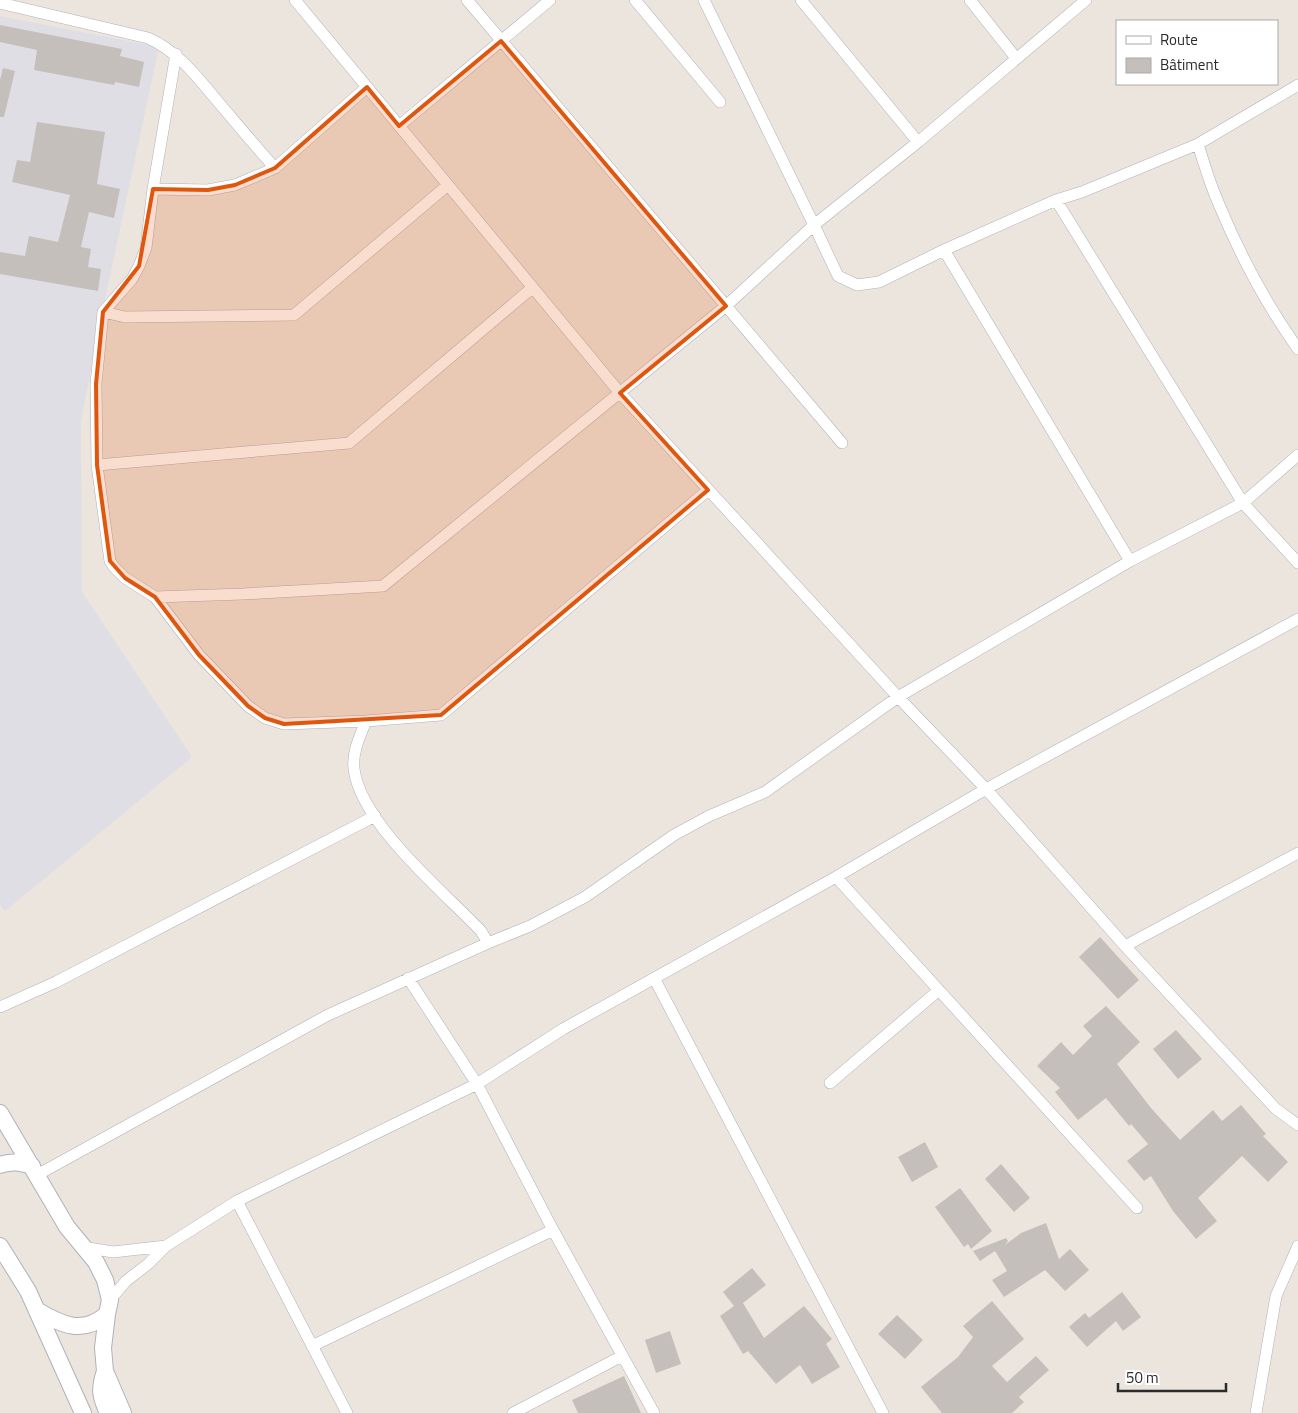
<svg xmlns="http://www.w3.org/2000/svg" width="1298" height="1413" font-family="'Titillium Web',sans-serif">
  <rect width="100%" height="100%" fill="#ece5de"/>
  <path fill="#e0dee5" d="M0,16L159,47L105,299L81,421L82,592L192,757L5,911L0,905Z"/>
  <path fill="#c4bfbb" d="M0,25L122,49L120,56L144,62L139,87L115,82L114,85L34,70L37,50L0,42Z
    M3,68L15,71L4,117H0V80Z
    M37,122L105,132L97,184L120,189L114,218L89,212L81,247L91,249L88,267L101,269L98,291L0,274V252L25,256L29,236L58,242L70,195L12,182L17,160L30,162Z
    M1100,937L1139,980L1118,999L1079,957Z
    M1106,1006L1140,1042L1117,1064L1151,1108L1180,1140L1213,1110L1222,1121L1241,1105L1266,1134L1263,1136L1288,1162L1268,1182L1242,1156L1198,1198L1217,1221L1196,1239L1173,1211L1151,1176L1144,1181L1127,1161L1148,1144L1131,1124L1129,1126L1106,1098L1078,1120L1055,1092L1060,1088L1037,1066L1061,1042L1073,1055L1092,1036L1083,1026Z
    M1176,1030L1202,1059L1178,1079L1153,1049Z
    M925,1142L938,1167L912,1182L898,1157Z
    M1001,1164L1030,1198L1014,1212L985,1179Z
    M960,1188L992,1231L971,1249L968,1244L964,1247L935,1207Z
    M1046,1223L1059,1259L1070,1249L1089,1270L1065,1291L1045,1270L1004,1297L992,1280L1007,1271L995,1251L980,1261L973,1251L1006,1238L1008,1241L1005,1245L1021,1233Z
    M752,1268L766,1285L743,1303L764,1338L804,1306L832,1339L826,1344L840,1367L812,1384L800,1365L776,1384L748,1351L743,1354L720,1316L734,1306L723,1292Z
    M1122,1292L1141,1317L1123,1331L1116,1321L1087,1347L1069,1327L1085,1313L1089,1318Z
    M992,1301L1024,1339L992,1366L1007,1382L1036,1356L1049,1370L1019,1397L1024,1402L1012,1413H942L921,1387L958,1357L973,1337L963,1326Z
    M897,1315L923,1340L905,1359L878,1334Z
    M670,1331L681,1364L656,1373L645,1340Z
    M624,1376L641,1413H578L572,1400Z"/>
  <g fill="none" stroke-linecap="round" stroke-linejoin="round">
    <defs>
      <path id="minor" d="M295,0L620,393L898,697L986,789L1125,946L1276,1109L1298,1125
        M467,0L842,443
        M635,0L720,102
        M704,0L814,225L838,276L857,285L879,282L944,250L1056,200L1082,192L1198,144L1298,85
        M801,0L918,142
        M970,0L1016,58
        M0,3L148,38C178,51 198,78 219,103C237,124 255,146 275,168
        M176,54L153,189L146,248L139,266L132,279L103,312L96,384L97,465L110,561L114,567L125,578L155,597L199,655L248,706L265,718L284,724L366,721L441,715L708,490
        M399,126L550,0
        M1198,144C1204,164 1210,184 1218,202C1239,253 1266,304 1298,349
        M153,189L208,190L235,185L275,168L367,87
        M1056,200L1243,503L1298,563
        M944,250L1130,561
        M103,312L125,317L294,315L448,185
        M97,465L349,443L532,288
        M155,597L243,594L383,586L726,306L814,225L918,142L1086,0
        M366,721C360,736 352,752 354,769C361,824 444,892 481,931L488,943
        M836,877L1137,1208
        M1125,946L1298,853
        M408,978L477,1084L553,1230L654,1413
        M654,978L883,1413
        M0,1007L56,982L375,816
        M830,1083L939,990
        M37,1175L328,1015L488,943L530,926L585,897L674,835L709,816L765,792L898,697L1130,561L1243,503L1298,455
        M237,1201L347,1413
        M82,1247L113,1252L166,1246
        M110,1300L126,1281L148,1264L166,1246L237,1201L477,1084L563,1029L836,877L986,789L1298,619
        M312,1346L553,1230
        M513,1413L622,1356
        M1256,1413L1276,1296L1298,1246"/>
      <path id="secondary" d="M0,1113L67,1227L96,1262L105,1280L110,1300L107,1314L103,1348L105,1371L123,1413
        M0,1165C12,1161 20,1162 32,1166
        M0,1246L28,1291L83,1413
        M38,1311C62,1325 83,1335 107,1314
        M105,1371C99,1389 100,1396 108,1413"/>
    </defs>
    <use href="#minor" stroke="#afb1ba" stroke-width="12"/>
    <use href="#secondary" stroke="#afb1ba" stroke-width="18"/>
    <use href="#minor" stroke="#fff" stroke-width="11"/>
    <use href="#secondary" stroke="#fff" stroke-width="16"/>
  </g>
  <path fill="#df570e" fill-opacity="0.2" stroke="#df570e" stroke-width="4" stroke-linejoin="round" d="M501,41L726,306L620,393L708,490L441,715L284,724L265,718L248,706L199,655L155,597L125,578L110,561L97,465L96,384L103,312L139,266L153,189L208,190L235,185L275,168L367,87L399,126Z"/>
  <rect x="1116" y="20" width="162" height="65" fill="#ffffff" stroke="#aaaaaa"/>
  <rect x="1126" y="36" width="25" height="8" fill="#ffffff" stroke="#aaaaaa"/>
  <text x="1160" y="45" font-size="15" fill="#2b2b2b">Route</text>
  <rect x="1126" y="58" width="25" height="15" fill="#c4bfbb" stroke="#aaaaaa"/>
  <text x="1160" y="70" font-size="15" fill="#2b2b2b">Bâtiment</text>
  <path d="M1118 1383v8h108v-8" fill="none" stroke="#2b2b2b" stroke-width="2.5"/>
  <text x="1126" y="1383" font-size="15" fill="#2b2b2b" stroke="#ffffff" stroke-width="4" paint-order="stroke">50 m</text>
</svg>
